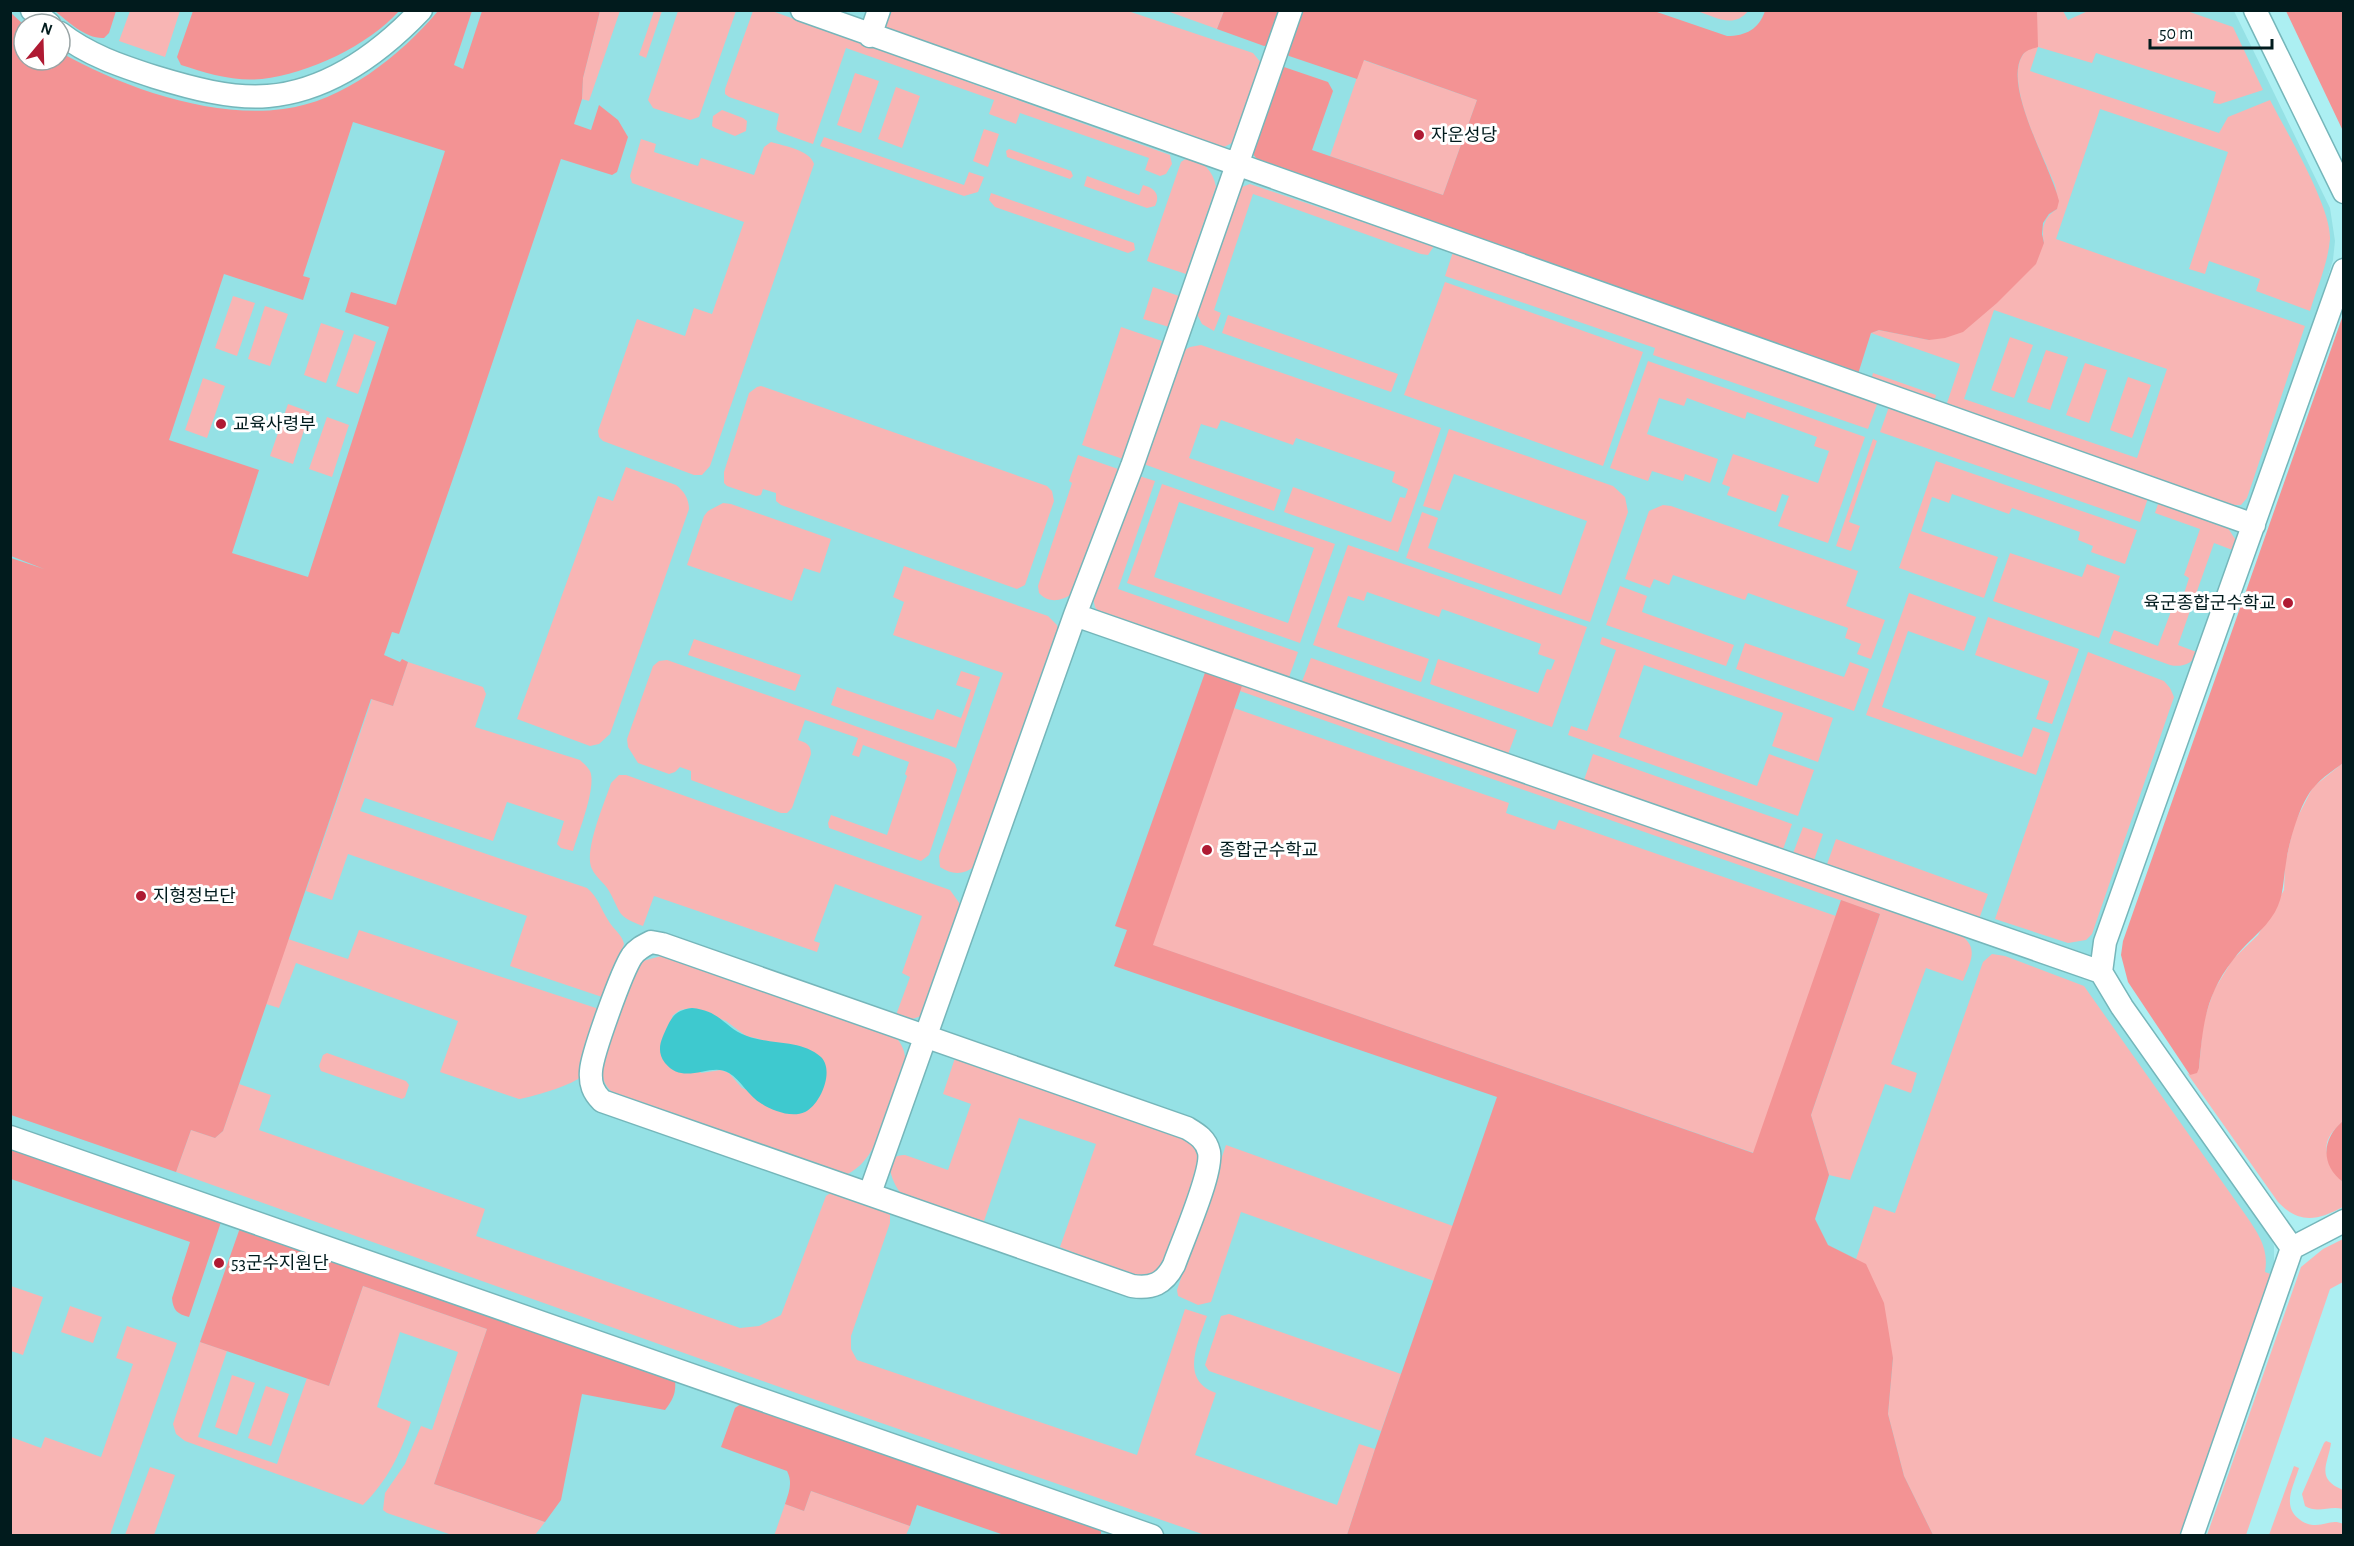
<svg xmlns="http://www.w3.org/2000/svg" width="2354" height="1546" font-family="'Alegreya Sans','Noto Sans KR',sans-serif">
  <rect width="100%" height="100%" fill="#aceff2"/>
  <path fill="#95e1e5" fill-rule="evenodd" d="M10,11H2234L2330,208L2335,241L2333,260L2318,310L2096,940L2093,983L2270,1234L2274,1246V1269L2184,1535H11ZM24,24H60V60H24Z"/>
  <path fill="#f8b5b4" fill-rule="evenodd" d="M130,11H180L165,57L119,41Z
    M600,11H620L589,101L582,99L583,78Z
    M654,11H662L646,58L639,55Z
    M678,11H736L699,117L690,120L653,108L648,100Z
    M753,11H772L1170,155L1172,164L1166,174L1160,176L1145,170L1149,158L1020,113L1016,124L989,114L994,100L846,48L813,144L779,132L776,129L779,114L729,97L725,94V89Z
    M885,11H1128L1253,53L1262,64L1236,141L1218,150L889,37L881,22Z
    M1167,11H1224L1217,29Z
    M1697,11H1748C1734,29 1715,17 1697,11Z
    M2037,11H2063L2068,20L2088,11H2187L2233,27L2263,90L2220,104L2213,103L2216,92L2096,53L2092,63L2038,47L2030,71L2219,133L2228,117L2270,100C2287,133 2331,206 2330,239C2328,263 2317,288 2310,311L2256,291L2260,279L2209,261L2205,274L2189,269L2228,152L2100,109L2056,239L2305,326L2247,498L2241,505H2228L1946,406L1960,364L1871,333L1879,330L1929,340L2044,243C2041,228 2044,217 2057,209C2057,203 2057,196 2056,190C2055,182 2049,173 2046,164C2035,139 2003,73 2026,51ZM1994,310L2167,369L2137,458L1964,399Z
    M1363,60L1477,100L1443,195L1330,156Z
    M855,73L879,81L861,133L837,125Z
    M896,87L920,96L902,148L878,139Z
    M722,110L743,118L747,121L746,131L735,136L715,128L712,126L713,116Z
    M984,129L999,134L988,167L973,161Z
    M824,137L964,185L969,172L984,177L978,192L964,196L820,146Z
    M641,139L656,144L654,152L698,166L701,158L754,175L764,147L771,142C784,146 810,150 814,164L710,466L702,475H694L603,441L599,437L598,431L637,319L685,336L694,308L712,314L744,222L632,183L630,176Z
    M1009,149L1071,171L1073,176L1070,179L1007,157L1006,151Z
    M1187,158C1203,161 1213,170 1216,187L1186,274L1147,261L1181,162Z
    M1087,176L1139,195L1143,185C1154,188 1161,194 1155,206L1147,208L1084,186Z
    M1250,184L1434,246L1428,255L1421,254L1253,194L1214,310L1221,313L1214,331L1202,324L1196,312L1239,188Z
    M991,193L1134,243L1135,250L1128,253L995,207L989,200Z
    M1453,252L1879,399L1868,429L1653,355L1655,348L1445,276Z
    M1445,282L1643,352L1603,466L1404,395Z
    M1153,287L1179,296L1169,327L1143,319Z
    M233,296L255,303L237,356L215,348Z
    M265,306L288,314L270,366L248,359Z
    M1228,315L1398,374L1391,392L1222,333Z
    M321,323L344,331L326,383L304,375Z
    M1121,327L1162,341L1123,459L1082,445Z
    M354,334L376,342L358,394L336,386Z
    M2010,337L2033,345L2014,398L1991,390Z
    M1201,345L1441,428L1398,552L1284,512L1293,487L1391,522L1400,497L1405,498L1408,489L1392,482L1395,472L1296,438L1293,445L1221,420L1217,429L1201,424L1189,458L1281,490L1274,511L1138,462L1181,352L1190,347Z
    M2046,350L2068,357L2050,410L2027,402Z
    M1648,361L1865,437L1828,543L1778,526L1789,496L1782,494L1776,512L1727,495L1730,487L1722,484L1733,454L1818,483L1829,451L1814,446L1817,437L1747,412L1745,419L1687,398L1684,406L1659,398L1647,434L1718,459L1710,483L1685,474L1683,481L1652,471L1648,481L1610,468Z
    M2085,363L2107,370L2089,423L2066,415Z
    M1873,373L1936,395L1934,402L1871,380Z
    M2128,377L2151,385L2132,438L2110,430Z
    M203,378L225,386L207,438L185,430Z
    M761,386L1047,486L1052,491L1054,501L1025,585L1017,589L781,505L776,501V493L763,489L761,495L756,496L727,486L724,483V472L749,393L757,387Z
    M288,404L310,412L293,464L270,456Z
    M1890,404L2149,495L2140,522L1880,432Z
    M327,417L349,425L332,477L309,469Z
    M1449,429L1613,486L1625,497L1628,512L1590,622L1406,558L1422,512L1438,518L1428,548L1561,595L1587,521L1454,474L1440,511L1423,506Z
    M1873,439L1877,441L1849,522L1860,526L1851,551L1836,546Z
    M1078,455L1118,469L1073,593C1062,601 1049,604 1039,593L1038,586L1072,483L1069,481Z
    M1936,461L2137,530L2125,564L2091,552L2093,546L2078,540L2080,532L2012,508L2009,514L1952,494L1949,503L1932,497L1921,531L1998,557L1984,598L1899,568Z
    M626,467L676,485C684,491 689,499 689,509L610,734L599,744L590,746L517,719L598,496L613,501Z
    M1133,474L1155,481L1118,589L1298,652L1288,680L1101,615L1095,607L1093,598Z
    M1162,484L1335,544L1300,643L1127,583ZM1179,502L1314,548L1288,623L1154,577Z
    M2160,498L2226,525L2235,539V551L2214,543L2178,645L2199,653C2193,663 2182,668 2170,665L2109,643L2114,630L2158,646L2176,598L2182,600L2189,578L2184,575L2200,529L2155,513Z
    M723,503L731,504L831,539L820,573L804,568L792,601L687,565L704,516L708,511Z
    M1663,505L1671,506L1858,571L1846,606L1885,620L1871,659L1857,654L1861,644L1845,638L1848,628L1748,593L1745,600L1673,575L1669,585L1654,579L1650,588L1625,579L1649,511Z
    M1348,545L1587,627L1552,727L1430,684L1438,659L1538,693L1547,669L1551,670L1555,660L1538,654L1541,644L1442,609L1439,617L1367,592L1364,601L1348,596L1337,627L1429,659L1421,682L1313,645Z
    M2010,553L2082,577L2087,564L2120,576L2099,638L1993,601Z
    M904,566L1048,616L1057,625L1059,633L975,866C964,875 952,875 940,867L939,856L1003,673L893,635L904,602L893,597Z
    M1620,586L1647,596L1642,612L1734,645L1726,666L1606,625Z
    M1909,593L1976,617L1964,651L1908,631L1882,707L2022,757L2033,727L2050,733L2036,775L1866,715Z
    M1988,617L2079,649L2052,724L2036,719L2049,681L1975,655Z
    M1602,637L1833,718L1818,762L1772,746L1783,713L1644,665L1619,737L1757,786L1769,754L1814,770L1798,816L1568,735L1571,726L1587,731L1616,650L1600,644Z
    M694,639L801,675L795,691L688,655Z
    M1745,643L1844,677L1850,662L1869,669L1854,711L1736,669Z
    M2088,652L2164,681L2170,688L2174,697L2092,934L2086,940L2068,943L1995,919Z
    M1311,658L1517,730L1507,757L1301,684Z
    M667,660L949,759L955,764L957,770L929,855L921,861L829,828L828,823L831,815L887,835L907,776L905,774L909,762L863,745L859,757L852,755L858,738L805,720L798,740C806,743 811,744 811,754L792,808L787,813H781L691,780V771L680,767L675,772L669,774L638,763L628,747L627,739L653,666L659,661Z
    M408,662L483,687L486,694L475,727L580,760C583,763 588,767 590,771C597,787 578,833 573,851L561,848L557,844L564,821L507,802L493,841L365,798L360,811L587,888C598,897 601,909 608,920C613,929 622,934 624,944L605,998L510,966L527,916L348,854L332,900L306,891L372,699L393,706Z
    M961,671L980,677L956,748L831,705L837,687L933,720L937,709L961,718L971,690L956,685Z
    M1244,680L1955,931C1980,946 1972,958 1963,981L1926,968L1891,1064L1917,1073L1911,1093L1885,1084L1850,1180L1829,1175L1811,1115L1880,914L1240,691Z
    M1234,708L1509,803L1506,813L1555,830L1559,820L1836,916L1754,1153L1152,945Z
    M1593,754L1792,824L1782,852L1583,783Z
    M2343,763L2344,1121C2327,1134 2321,1147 2332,1166C2336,1172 2338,1178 2343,1182V1207C2318,1220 2300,1225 2278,1202L2187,1073L2190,1075L2199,1068L2203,1023L2214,990L2233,959L2258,935L2284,890L2285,865L2294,824L2313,787Z
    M619,775H626L950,890L960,904V912L925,1015L912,1019L896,1015L910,977L902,973L922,916L835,884L814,941L820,943L817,952L654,896L643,926C616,916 622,914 609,891C605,883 596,878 592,869C583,852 605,802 611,783Z
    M1803,827L1823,834L1813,863L1792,856Z
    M1836,839L1988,894L1978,922L1826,867Z
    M359,930L602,1010L579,1078C572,1085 529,1098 519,1099L440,1072L458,1021L296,963L279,1008L266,1004L288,939L348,959Z
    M1992,954L2005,956L2084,986L2247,1217C2259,1235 2269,1249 2265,1272L2273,1275L2184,1535H1933L1904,1476L1888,1414L1893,1358L1856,1259L1874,1206L1895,1213L1983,962Z
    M661,956L672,957L892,1033C900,1041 906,1050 905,1062C904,1071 898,1083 894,1092C884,1121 876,1161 846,1175L616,1096C610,1090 604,1085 603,1077C600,1056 627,992 635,969L643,961ZM692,1008L726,1021L746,1036L759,1039L826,1079L818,1098L805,1112L742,1088L729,1073L721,1070L701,1073L672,1016L680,1010Z
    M327,1053L406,1081L409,1085L405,1097L402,1099L321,1071L319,1066L323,1055Z
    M955,1058L1186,1140C1195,1147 1199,1152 1199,1163L1167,1261C1162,1268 1155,1276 1145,1277C1128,1278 1078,1254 1060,1247L1096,1144L1019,1118L984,1221L902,1195C893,1184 879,1155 905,1155L948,1170L971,1104L943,1094Z
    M239,1084L271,1095L259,1130L485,1209L476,1236L740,1328L759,1326L781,1315L826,1196L832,1192L887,1209L890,1215V1223L851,1336V1349L857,1360L1137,1455L1185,1309L1207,1316C1198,1343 1179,1380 1216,1393L1195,1455L1337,1505L1359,1444L1375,1449L1347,1535H1205L861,1416L176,1172L191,1130L215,1138L223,1131Z
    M1226,1145L1453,1226L1434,1281L1241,1212L1211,1302L1198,1305L1178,1296L1177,1290Z
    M2343,1239V1282L2330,1289L2246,1535H2207L2301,1267L2323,1249Z
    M11,1286L43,1297L23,1355L11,1351Z
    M363,1286L487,1329L434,1484L545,1522L535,1535H452L387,1513L383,1510L385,1493L405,1464L421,1426L432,1430L458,1352L400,1332L377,1407L411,1422C400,1455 387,1481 363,1505L185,1441L176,1434L173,1424L200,1342L227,1351L198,1437L277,1464L307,1378L329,1386Z
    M70,1306L102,1317L93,1343L61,1332Z
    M1229,1314L1401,1374L1381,1431L1209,1371L1205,1365L1221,1316Z
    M127,1326L177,1343L110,1535H11V1437L41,1448L45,1437L101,1457L133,1364L116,1358Z
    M232,1375L255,1383L237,1435L215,1427Z
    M266,1386L289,1394L271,1446L248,1438Z
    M2326,1441L2331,1443C2328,1464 2315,1479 2343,1490V1509C2330,1505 2318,1514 2305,1506L2302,1494L2324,1443Z
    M2294,1466L2299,1468L2298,1471C2293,1487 2282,1506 2299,1519C2304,1523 2309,1525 2316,1525C2326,1525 2333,1519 2343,1524V1535H2269Z
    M150,1467L175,1475L154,1535H125Z
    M811,1491L910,1526L906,1535L774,1536L785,1504L804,1511Z"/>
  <path fill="#f39394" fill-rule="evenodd" d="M55,11H116L109,33L104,38C86,39 67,21 55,11Z
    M193,11V10L399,11C369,45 308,74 262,79C234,82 206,73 181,65L177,57Z
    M438,11H472L454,65L463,69L482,11H600L583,78L582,99L574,124L591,130L599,105L618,120L628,137L617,172L612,175L561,159L465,444L399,634L392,632L384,655L400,662L402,659L408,662L393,706L371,699L223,1131L215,1138L191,1130L176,1172L11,1115V558L44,569L11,556V13L24,25V60H60V52C121,87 212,119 283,109C343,102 401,55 438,11ZM353,122L445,151L396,305L351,292L345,312L389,327L308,577L232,553L259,470L169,440L224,274L303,300L310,278L303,276Z
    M1224,11H1282L1269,45L1264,46L1217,29Z
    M1296,11H1654L1727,36C1746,36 1759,29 1765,11H2037L2038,47C2032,49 2025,50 2022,56C2003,87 2051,167 2059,201L2057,209L2049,214L2043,223L2042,234L2044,243L2036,264L1997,303L1963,332L1945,338L1929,340L1879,330L1871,333L1858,374L1259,162L1253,154V146L1281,66L1328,82L1333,91L1312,150L1443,195L1477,100L1364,60L1357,79L1289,56L1284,52Z
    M2286,11H2343V131Z
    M2343,315V763C2334,770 2323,777 2315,786C2300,801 2289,842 2286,863C2283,880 2284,896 2275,912C2264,931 2245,943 2233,960C2205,996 2203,1025 2199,1068L2197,1073L2190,1075L2128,982L2121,955L2123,941Z
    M1207,667L1244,680L1153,945L1753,1153L1841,900L1880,914L1811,1115L1829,1175L1815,1219L1828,1245L1866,1264L1884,1303L1893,1358L1888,1414L1904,1476L1933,1535H1347L1375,1449L1497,1097L1114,966L1127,930L1115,926Z
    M2343,1121V1182C2320,1165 2322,1138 2343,1121Z
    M11,1144L221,1222L189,1317C177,1314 173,1310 172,1298L190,1242L11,1179Z
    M241,1225L674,1373C677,1390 675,1397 665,1410L582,1394L561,1500L545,1522L434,1484L487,1329L363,1286L329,1386L200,1342Z
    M745,1401L1101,1530V1535H1004L917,1505L910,1526L811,1491L804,1511L785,1504C789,1492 793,1483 787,1471L721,1447L735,1408Z"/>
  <path fill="#3ec9cf" d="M692,1008C722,1011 724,1028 747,1036C770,1045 801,1039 821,1057C835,1071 820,1105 805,1112C792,1118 773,1111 762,1104C748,1096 741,1080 729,1073C710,1061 685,1087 665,1063C655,1050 662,1038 668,1025C674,1013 679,1010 692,1008Z"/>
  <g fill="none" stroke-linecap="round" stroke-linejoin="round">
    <defs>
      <path id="minor" d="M32,10L49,24
        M802,10L2254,525
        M2255,10L2344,192
        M60,33C88,55 121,66 155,77C191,88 231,99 268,96C328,91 381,52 421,10
        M870,36L879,10
        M1075,615L2101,972
        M651,942L662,944L1187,1128C1197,1134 1206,1139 1209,1152C1213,1172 1182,1242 1174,1265C1164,1284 1152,1289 1132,1286L602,1101C593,1092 590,1084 591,1071C592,1054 622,971 632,956C637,949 643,946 651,942Z
        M10,1137L1152,1536
        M870,1193L1075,615L1132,466L1291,10
        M2292,1248L2122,1007L2101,972L2105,942L2344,270
        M2192,1536L2292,1248L2344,1221"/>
    </defs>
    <use href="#minor" stroke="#75b6ba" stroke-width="25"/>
    <use href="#minor" stroke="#fff" stroke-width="22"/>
  </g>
  <g fill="#af1a33" stroke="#fff" stroke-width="2">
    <circle cx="1419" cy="135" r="6"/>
    <circle cx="221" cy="424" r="6"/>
    <circle cx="2288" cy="603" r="6"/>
    <circle cx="1207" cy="850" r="6"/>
    <circle cx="141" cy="896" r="6"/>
    <circle cx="219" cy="1263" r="6"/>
  </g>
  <g text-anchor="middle" stroke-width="6" stroke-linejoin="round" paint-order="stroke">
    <g font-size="18" fill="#011b1d" stroke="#fff" text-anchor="start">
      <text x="1431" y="141">자운성당</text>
      <text x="233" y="430">교육사령부</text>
      <text x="2276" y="609" text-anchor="end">육군종합군수학교</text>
      <text x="1219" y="856">종합군수학교</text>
      <text x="153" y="902">지형정보단</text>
      <text x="231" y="1269">53군수지원단</text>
    </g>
  </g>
  <rect width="2354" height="1546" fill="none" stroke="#011b1d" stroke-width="24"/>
  <g transform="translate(42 42) rotate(19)"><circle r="28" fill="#ffffff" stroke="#99a4a5" stroke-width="1.5"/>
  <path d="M0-4.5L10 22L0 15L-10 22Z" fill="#af1a33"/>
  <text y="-9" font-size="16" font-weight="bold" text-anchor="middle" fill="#011b1d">N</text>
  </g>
  <path d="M2150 39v9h122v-9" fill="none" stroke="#011b1d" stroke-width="3"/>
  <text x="2159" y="39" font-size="18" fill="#011b1d" stroke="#ffffff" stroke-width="4.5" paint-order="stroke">50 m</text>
</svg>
